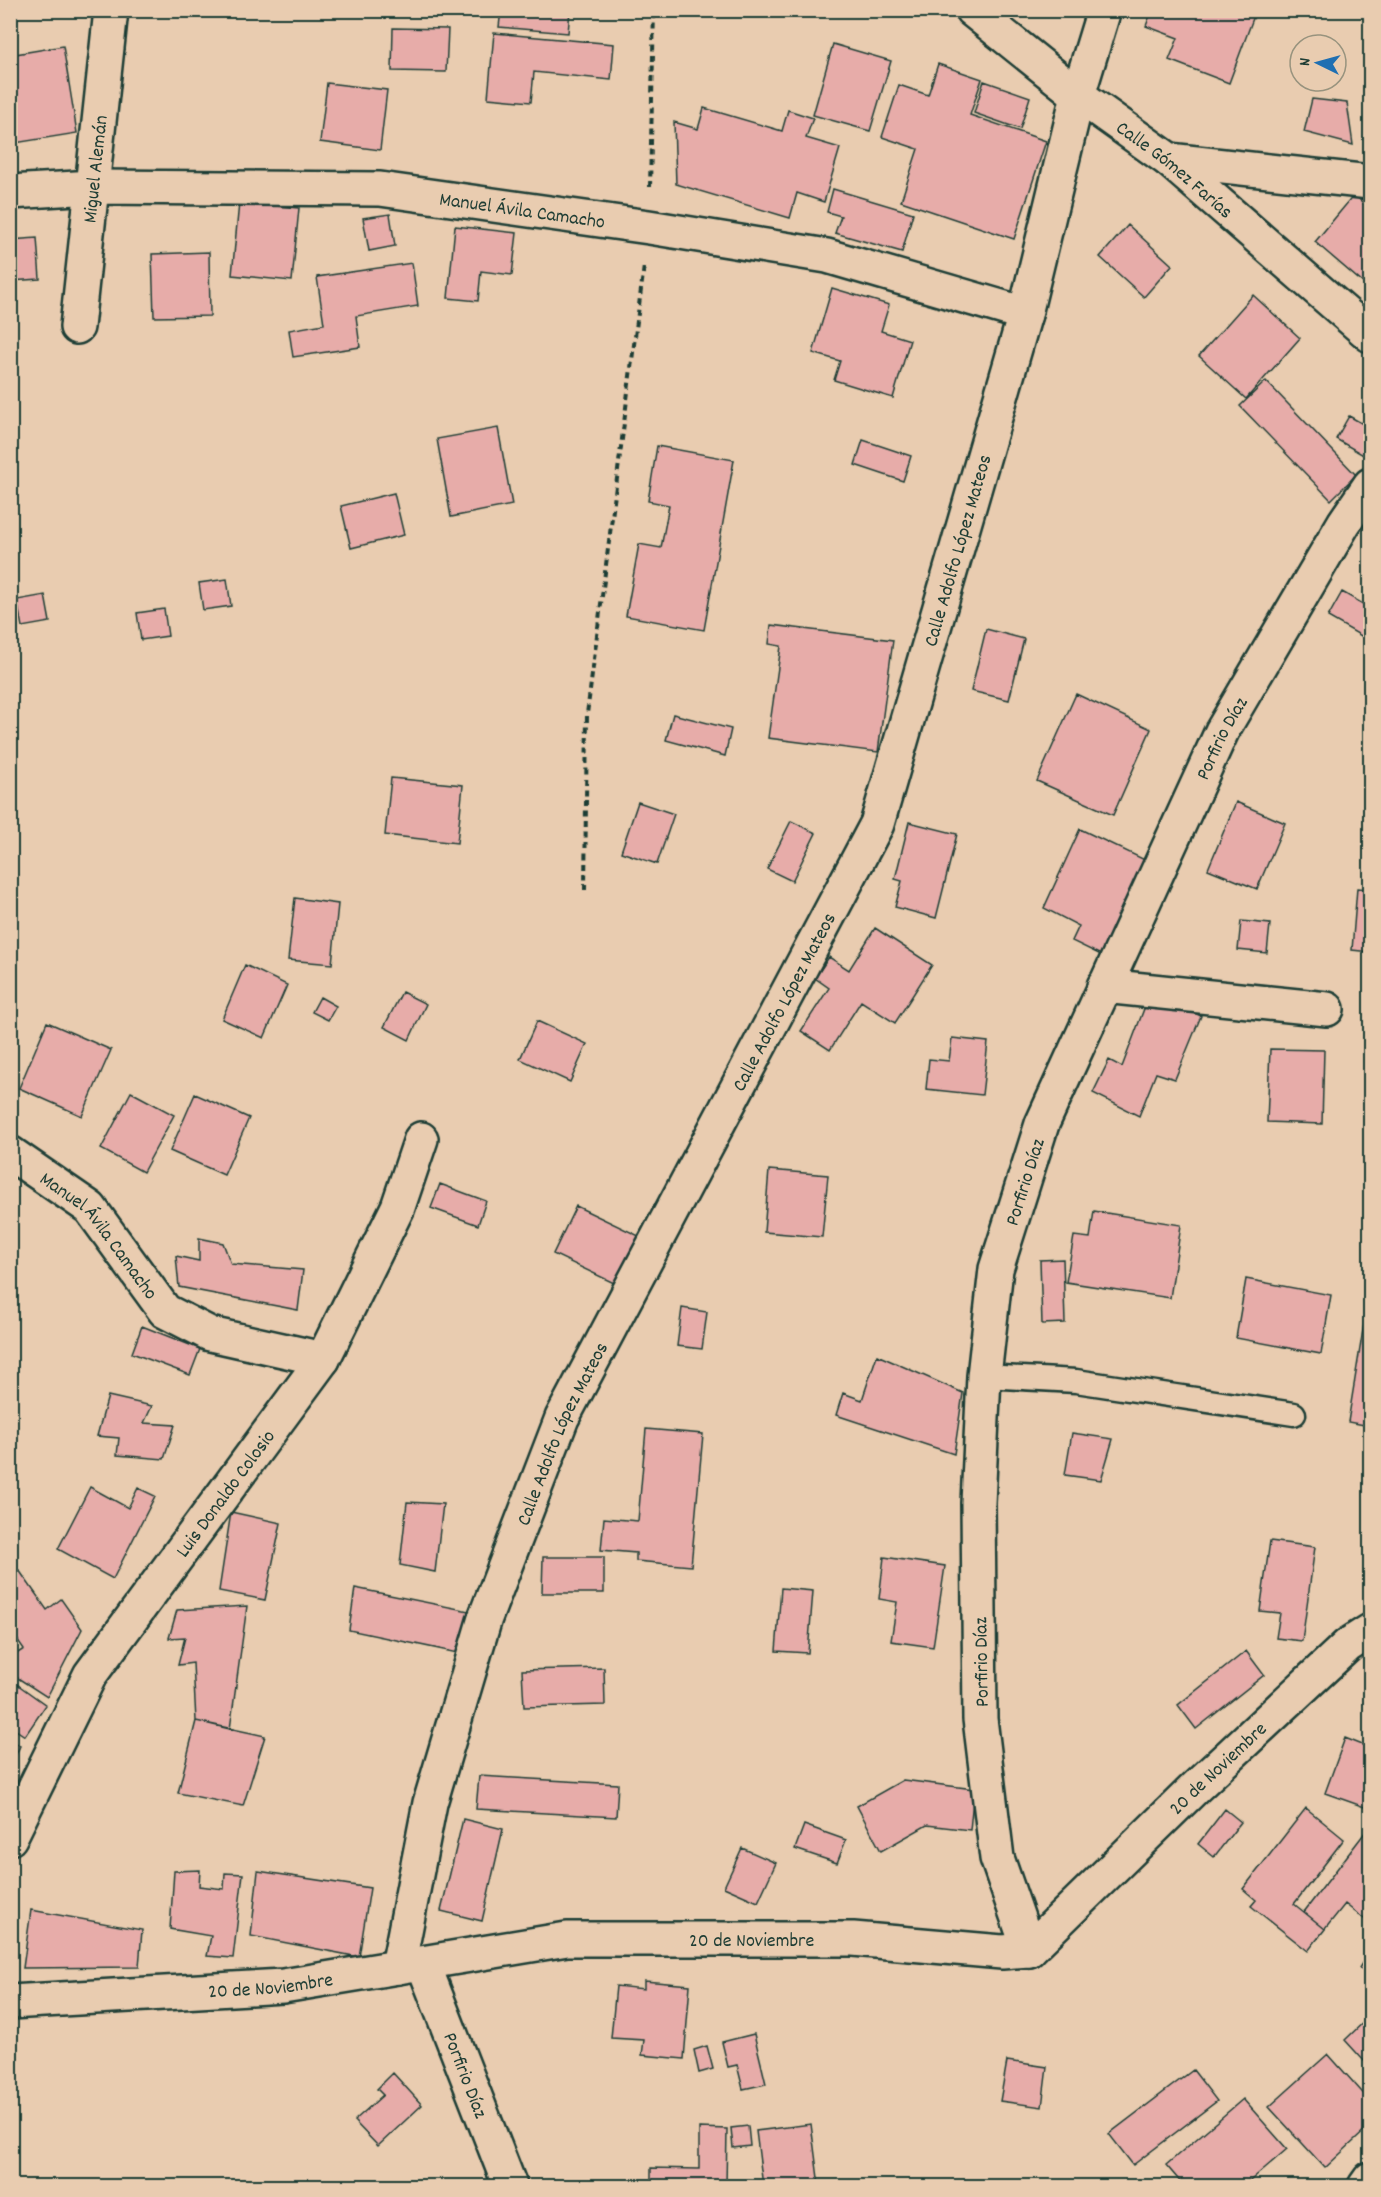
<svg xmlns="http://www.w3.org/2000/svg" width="1381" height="2197" font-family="Dekko,sans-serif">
  <rect width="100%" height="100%" fill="#e9ccb0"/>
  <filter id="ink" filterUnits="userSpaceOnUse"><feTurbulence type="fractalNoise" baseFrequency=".0167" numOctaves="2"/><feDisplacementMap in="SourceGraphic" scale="12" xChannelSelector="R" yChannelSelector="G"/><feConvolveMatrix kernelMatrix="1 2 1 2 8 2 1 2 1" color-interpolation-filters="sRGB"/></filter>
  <g filter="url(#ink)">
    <path fill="#e7aca9" stroke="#1f3d34" stroke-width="1.5" d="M501,10H570L568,33L499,27Z
      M1152,10H1248L1255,13L1229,83L1169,60L1178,38L1146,26Z
      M393,28L448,29L446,72L392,71Z
      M494,33L614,44L611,80L534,72L531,102L488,98Z
      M833,44L891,61L870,131L813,115Z
      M63,46L77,133L15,143L10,116V55Z
      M938,64L982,79L970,115L1046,141L1014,239L901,201L918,149L882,137L899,85L928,95Z
      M984,81L1030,97L1020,129L974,113Z
      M327,83L387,90L380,150L320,142Z
      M1312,99L1347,103L1353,145L1304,132Z
      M704,108L782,131L788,110L813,118L806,138L840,148L824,202L797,193L790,218L676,184L674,122L698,129Z
      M833,189L913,213L902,252L835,233L841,216L827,212Z
      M1354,195L1370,209V289L1315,242Z
      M239,203L299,208L292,281L232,275Z
      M390,214L395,246L369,251L363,218Z
      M1128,225L1172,265L1144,297L1100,257Z
      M455,226L517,233L512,275L481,271L478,301L448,298Z
      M37,238L40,279L10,281V240Z
      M209,252L210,316L154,317L152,254Z
      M412,263L418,306L356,316L360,347L293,357L289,330L324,324L317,277Z
      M832,288L889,305L881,331L910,340L893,398L834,380L840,361L813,353Z
      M1253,295L1300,338L1246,399L1199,356Z
      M10,296L14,337H10Z
      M1266,381L1356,475L1331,500L1240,406Z
      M1349,416L1370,428V447L1365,456L1336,439Z
      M498,428L512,505L451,517L437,439Z
      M863,440L911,456L903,481L855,465Z
      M657,446L734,460L704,630L626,616L639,544L661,548L669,505L648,501Z
      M394,493L404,535L351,548L341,506Z
      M227,579L231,606L203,610L199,583Z
      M1342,592L1370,608V641L1328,617Z
      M45,595L50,622L22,627L17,600Z
      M164,609L168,636L141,640L137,613Z
      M771,625L893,640L878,752L768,738L781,646L769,644Z
      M986,629L1024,639L1009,700L971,691Z
      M1076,694L1151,729L1113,815L1037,781Z
      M673,714L731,729L725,756L666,740Z
      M391,778L463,785L457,843L385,835Z
      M638,802L674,814L657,864L621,852Z
      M1236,802L1285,823L1257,889L1208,869Z
      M791,821L816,833L792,881L767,869Z
      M909,822L957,834L936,918L895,907L902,881L895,879Z
      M1080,829L1147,861L1103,956L1072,941L1079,926L1044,908Z
      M1357,888L1370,889V952L1352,950Z
      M295,898L338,904L332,964L288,960Z
      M1241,921L1270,924L1267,953L1238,950Z
      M875,928L932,965L895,1023L861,1001L830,1050L801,1031L829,988L815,978L829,957L849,970Z
      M245,965L287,985L264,1038L222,1019Z
      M402,992L426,1004L409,1040L384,1027Z
      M1150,993L1201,1016L1175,1079L1156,1073L1139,1116L1093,1093L1109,1060L1122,1067Z
      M320,997L336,1006L328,1020L312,1012Z
      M537,1021L587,1044L570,1082L520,1059Z
      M47,1022L111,1050L82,1116L19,1088Z
      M952,1038L988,1042L982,1095L926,1089L929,1059L949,1061Z
      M1270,1049L1324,1050L1322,1124L1267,1122Z
      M131,1092L174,1115L143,1172L101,1149Z
      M195,1094L249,1118L224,1175L170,1151Z
      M769,1170L828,1175L822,1237L764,1232Z
      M440,1184L486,1201L478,1225L431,1208Z
      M576,1206L639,1236L616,1284L553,1254Z
      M1094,1211L1181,1225L1170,1298L1066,1282L1074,1236L1090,1238Z
      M199,1238L223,1243L231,1264L303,1270L298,1310L179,1287L176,1256L199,1261Z
      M1063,1259L1065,1323L1042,1324L1040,1260Z
      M1246,1279L1331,1295L1321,1354L1236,1338Z
      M1368,1299H1370V1426L1348,1422Z
      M682,1308L707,1312L702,1349L677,1346Z
      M142,1326L200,1349L190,1375L132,1353Z
      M877,1355L963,1393L954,1454L836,1415L843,1393L862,1400Z
      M108,1396L152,1406L144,1423L175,1425L164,1459L117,1455L119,1438L97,1436Z
      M646,1429L703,1434L691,1566L636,1561V1553L601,1550L604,1518L638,1521Z
      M1072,1433L1113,1439L1101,1480L1065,1475Z
      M90,1487L128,1508L138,1488L155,1496L113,1579L58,1549Z
      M407,1502L443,1504L435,1572L400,1565Z
      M231,1512L281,1523L265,1600L219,1591Z
      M1270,1541L1315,1547L1302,1641L1276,1638L1280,1613L1260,1611Z
      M543,1557H604V1593H542Z
      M884,1557L945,1566L933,1647L891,1641L897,1602L879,1599Z
      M19,1570L47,1610L61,1599L82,1629L47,1697L10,1673V1658L24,1649L10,1629V1576Z
      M355,1588L474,1612L463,1654L349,1630Z
      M781,1588L813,1591L808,1653L776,1651Z
      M247,1606L230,1729L196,1721L193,1663L178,1665L185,1637L169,1638L177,1610Z
      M1246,1651L1264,1675L1196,1729L1178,1705Z
      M604,1668L605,1705L524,1707L522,1670Z
      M14,1682L46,1705L25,1736L10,1726V1687Z
      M196,1721L265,1736L243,1806L178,1793Z
      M10,1738L20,1746L10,1767Z
      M1345,1738L1370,1748V1809L1325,1793Z
      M479,1776L618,1784L616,1817L476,1809Z
      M903,1780L974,1789L970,1830L927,1825L881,1851L857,1806Z
      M1306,1808L1344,1839L1294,1904L1325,1929L1308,1951L1251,1906L1256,1900L1243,1889Z
      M1225,1809L1241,1822L1214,1857L1198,1844Z
      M463,1819L503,1829L482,1921L441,1911Z
      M804,1825L846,1840L837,1863L795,1849Z
      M1370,1826V1919L1368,1922L1345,1904L1325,1929L1304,1912Z
      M742,1848L776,1863L758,1902L724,1887Z
      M200,1870L199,1886L224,1889L225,1873L243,1874L233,1958L207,1956L211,1936L170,1929L174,1871Z
      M258,1871L370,1888L359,1957L251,1936Z
      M31,1910L142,1930L139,1967L23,1968Z
      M1370,1950V1976L1359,1968Z
      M644,1981L690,1985L684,2059L642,2055L644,2040L611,2038L616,1986L644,1989Z
      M1370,2016V2057L1365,2062L1345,2040Z
      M754,2034L766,2084L743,2089L737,2065L728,2067L722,2042Z
      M707,2046L713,2069L699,2073L694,2050Z
      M1328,2054L1370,2101V2126L1325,2168L1269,2107Z
      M1007,2061L1047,2067L1042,2107L1000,2101Z
      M1193,2070L1217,2101L1133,2165L1109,2134Z
      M393,2073L422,2105L378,2146L354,2121L383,2095L377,2089Z
      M1243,2099L1287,2149L1244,2186H1184L1166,2165Z
      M811,2124L819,2186H763L756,2131Z
      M748,2126L750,2146L733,2148L731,2128Z
      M699,2128L727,2129L726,2186H651V2168L699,2169Z"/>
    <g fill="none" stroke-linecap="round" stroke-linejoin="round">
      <defs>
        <path id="service" d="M984,1376L1076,1381L1294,1414"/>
        <g id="minor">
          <path id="s1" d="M972,10L1078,95L1169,160L1370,335"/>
          <path d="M1169,160L1370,182"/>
          <path id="s2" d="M10,192L93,187L380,189L649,227L827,256L1025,314"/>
          <path id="s3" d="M77,327L111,10"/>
          <path d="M1104,986L1327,1009"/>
          <path id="s4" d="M10,1153L90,1208L165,1311L210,1334L323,1359"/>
          <path id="s5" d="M10,1838L90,1675L323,1359L398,1207L421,1139"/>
          <path id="s6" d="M1029,1950L997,1858L980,1719L978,1503L984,1376L996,1269L1042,1124L1222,731L1344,523L1370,485"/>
          <path id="s7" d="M423,1963L510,2186"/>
          <path id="s8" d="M398,1967L430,1803L485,1618L562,1418L877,824L1025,314L1078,95L1104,10"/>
          <path id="s9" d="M10,2002L283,1986L567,1939H853L1002,1952L1029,1950L1196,1787L1348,1645L1370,1631"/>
          <path d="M1365,2186L1370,2179"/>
        </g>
      </defs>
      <use href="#service" stroke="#1f3d34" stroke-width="27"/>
      <use href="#minor" stroke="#1f3d34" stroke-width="38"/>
      <path stroke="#1f3d34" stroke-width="4" stroke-dasharray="6 4.5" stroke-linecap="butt" d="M650,187L654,10
        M585,890L587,714L644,266"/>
      <use href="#service" stroke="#e9ccb0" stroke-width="22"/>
      <use href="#minor" stroke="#e9ccb0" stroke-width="33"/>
    </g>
  </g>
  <g text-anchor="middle" stroke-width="5" stroke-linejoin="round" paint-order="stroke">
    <g font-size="20" fill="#1f3d34" stroke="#e9ccb0">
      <text dy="7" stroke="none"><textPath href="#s3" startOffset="159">Miguel Alemán</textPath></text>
      <text dy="7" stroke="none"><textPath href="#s1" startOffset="258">Calle Gómez Farías</textPath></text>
      <text dy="7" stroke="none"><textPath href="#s2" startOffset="514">Manuel Ávila Camacho</textPath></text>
      <text dy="7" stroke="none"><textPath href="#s8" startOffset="1532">Calle Adolfo López Mateos</textPath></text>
      <text dy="7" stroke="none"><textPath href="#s6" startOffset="1266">Porfirio Díaz</textPath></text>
      <text dy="7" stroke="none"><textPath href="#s8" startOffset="1046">Calle Adolfo López Mateos</textPath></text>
      <text dy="7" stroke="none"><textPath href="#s6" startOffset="780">Porfirio Díaz</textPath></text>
      <text dy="7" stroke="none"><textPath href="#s4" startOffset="123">Manuel Ávila Camacho</textPath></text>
      <text dy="7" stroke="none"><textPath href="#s8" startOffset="560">Calle Adolfo López Mateos</textPath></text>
      <text dy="7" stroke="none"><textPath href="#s5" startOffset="408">Luis Donaldo Colosio</textPath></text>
      <text transform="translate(980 1662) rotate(-91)" y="7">Porfirio Díaz</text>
      <text dy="7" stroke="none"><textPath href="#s9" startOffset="1286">20 de Noviembre</textPath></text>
      <text dy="7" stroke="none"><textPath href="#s9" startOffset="746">20 de Noviembre</textPath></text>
      <text dy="7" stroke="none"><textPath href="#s9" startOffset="261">20 de Noviembre</textPath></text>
      <text dy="7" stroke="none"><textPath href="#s7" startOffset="120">Porfirio Díaz</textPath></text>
    </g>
  </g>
  <rect width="1381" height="2197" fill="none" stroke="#e9ccb0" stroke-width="36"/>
  <rect x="18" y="18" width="1345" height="2161" fill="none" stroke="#1f3d34" stroke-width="2" filter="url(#ink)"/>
  <g transform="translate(1318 63) rotate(275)"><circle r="28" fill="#e9ccb0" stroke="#98937e" stroke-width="1.5"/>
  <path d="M0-4.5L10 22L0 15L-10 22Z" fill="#1f6fb2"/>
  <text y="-9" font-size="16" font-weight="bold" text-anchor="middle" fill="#1f3d34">N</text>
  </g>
</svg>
